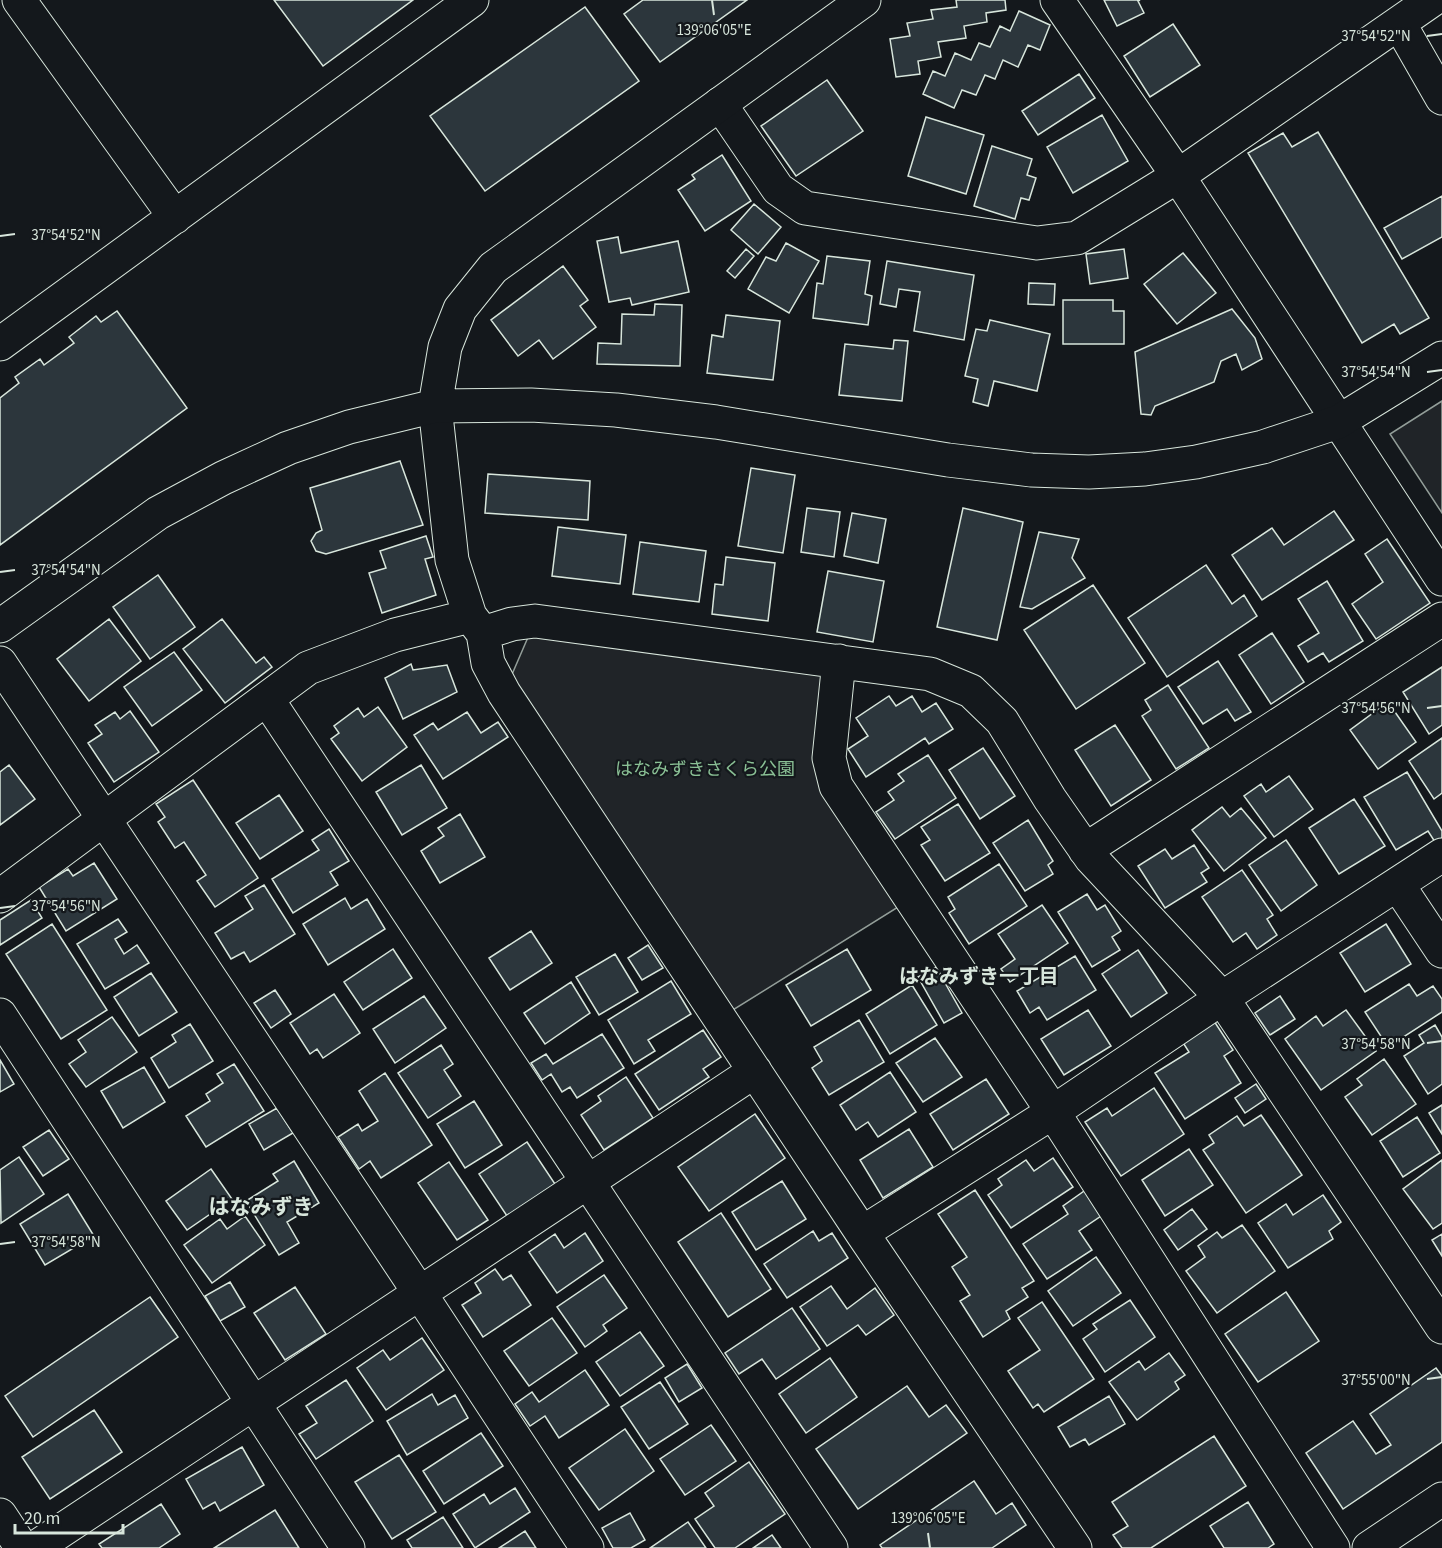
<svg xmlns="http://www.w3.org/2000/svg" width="1442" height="1548" font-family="'Source Sans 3','Noto Sans JP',sans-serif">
  <rect width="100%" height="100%" fill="#14181c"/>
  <path fill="#202428" stroke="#939e99" stroke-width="1.5" d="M1442,401V513L1390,434Z
    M535,621L839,661L829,758L911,899L720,1018L504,693Z"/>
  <path fill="#2c363c" stroke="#d8e6dc" stroke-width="1.5" d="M274,0H413L323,66Z
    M643,0H747L660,62L624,14Z
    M956,0H1005L1006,10L986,13L987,22L964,26L966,38L938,42L941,57L918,61L920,74L896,77L890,39L910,36L907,23L933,19L931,10L957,7Z
    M1104,0H1140L1138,1L1144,13L1117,26Z
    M585,7L639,81L485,191L430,116Z
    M1019,11L1050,25L1040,50L1028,45L1018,67L1003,60L995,79L985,75L976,95L962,90L954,108L923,94L933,71L945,76L955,53L971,60L979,43L990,47L1000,26L1010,31Z
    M1173,24L1200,65L1150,97L1124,56Z
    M1079,74L1095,98L1038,135L1022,111Z
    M827,80L863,131L796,176L761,126Z
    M1102,115L1128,161L1073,193L1047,147Z
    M926,117L984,135L966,194L908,176Z
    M1318,132L1429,318L1400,334L1394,324L1362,343L1248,153L1283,133L1292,147Z
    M992,146L1032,159L1027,175L1036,178L1029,200L1021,198L1015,219L974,206Z
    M722,155L751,201L705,231L678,190L695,179L692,175Z
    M1442,196V237L1402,259L1384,228Z
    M754,204L781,227L758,254L731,230Z
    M618,237L621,253L678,241L689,292L632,305L630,298L609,302L597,241Z
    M786,243L819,261L789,313L748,289L766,257L776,261Z
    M746,249L754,256L735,278L727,271Z
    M1124,249L1128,278L1090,284L1086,254Z
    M1183,253L1216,293L1177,324L1144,284Z
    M827,256L870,261L865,294L872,296L868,325L813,318L817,283L823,284Z
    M887,261L974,275L964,340L914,331L920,292L899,289L896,307L880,304Z
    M563,266L588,300L580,306L596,327L553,359L539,340L518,356L491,320Z
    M1029,283L1055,284L1054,305L1028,304Z
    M1063,300H1113V311H1124V344H1063Z
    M655,304L682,305L680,366L597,364L598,343L621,344L622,314L654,315Z
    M1232,309L1255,338L1262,359L1242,370L1236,354L1221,361L1214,382L1155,406L1151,415L1141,414L1135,352Z
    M117,311L187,408L0,545V398L19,383L15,377L40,359L44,365L74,343L69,337L96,316L101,322Z
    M726,315L780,321L773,380L707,373L712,335L723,337Z
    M990,320L1050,334L1037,391L994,381L988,406L973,402L978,379L965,376L976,329L987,331Z
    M894,340L908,341L902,401L839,395L845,344L893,349Z
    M400,461L423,525L326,554L316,551L311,541L316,533L322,530L310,488Z
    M751,468L795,475L783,553L738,546Z
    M488,474L590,481L588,520L485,513Z
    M807,508L840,512L834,557L801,552Z
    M963,508L1023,522L997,640L937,627Z
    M1334,511L1354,540L1262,600L1232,555L1272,528L1284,545Z
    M852,513L886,519L878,563L844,556Z
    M558,527L626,535L620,584L552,576Z
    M1039,532L1079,539L1072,558L1085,578L1032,609L1020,607Z
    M426,536L433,557L425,559L436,595L382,613L369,573L386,568L380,551Z
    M1387,539L1430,603L1376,639L1352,604L1383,582L1365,554Z
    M640,542L706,551L699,602L633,594Z
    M726,557L775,563L768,621L712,614L715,584L723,585Z
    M1206,565L1232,604L1244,595L1257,616L1167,677L1128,618Z
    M828,571L884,581L873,642L817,632Z
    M158,575L195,627L150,659L113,607Z
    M1327,581L1363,641L1329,662L1323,653L1308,662L1298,646L1319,633L1298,599Z
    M1093,585L1145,663L1076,709L1024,630Z
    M109,619L141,661L89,701L57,659Z
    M222,619L256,663L264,657L272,667L225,703L183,649Z
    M1272,633L1304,682L1271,704L1239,655Z
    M174,652L202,690L152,726L124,687Z
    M1218,661L1251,712L1235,721L1227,709L1203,724L1178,687Z
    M411,664L413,670L447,665L457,692L403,719L385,678Z
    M1442,667V725L1429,734L1403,692Z
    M1168,685L1209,748L1176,769L1142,716L1151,710L1145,700Z
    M889,696L896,706L912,696L922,712L936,703L953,729L929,744L925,738L866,777L848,749L868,736L856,718Z
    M1388,702L1416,742L1378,769L1350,730Z
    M378,707L407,747L362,781L331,739L339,733L334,726L358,708L364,717Z
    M130,711L159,752L114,782L88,743L102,734L95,725L115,712L120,719Z
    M467,712L481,733L498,722L508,737L443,779L414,735L433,723L438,730Z
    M1115,725L1151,780L1111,806L1075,750Z
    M1442,738V793L1434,799L1409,761Z
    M983,748L1015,796L980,819L949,770Z
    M928,755L956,798L895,839L876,812L894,800L888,792L904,781L898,774Z
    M9,765L35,799L0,825V772Z
    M421,765L447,808L402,835L376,792Z
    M1407,772L1442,831V838L1435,842L1428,831L1396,850L1364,797Z
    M1289,776L1313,809L1274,837L1244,796L1261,784L1266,792Z
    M193,780L258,878L215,907L197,881L206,875L184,842L175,848L158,822L165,817L156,804Z
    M279,795L303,831L260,859L236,823Z
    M1354,799L1385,846L1339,874L1309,828Z
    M958,804L990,853L945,881L921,845L930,840L921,827Z
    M1222,807L1230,817L1241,808L1266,838L1224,871L1192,830Z
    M460,814L485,857L440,883L421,851L444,836L438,828Z
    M1028,820L1053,861L1048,865L1053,874L1025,891L993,843Z
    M329,829L349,861L330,872L338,885L293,913L272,879L319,850L312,840Z
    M1286,840L1317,885L1281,911L1249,865Z
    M1194,845L1209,868L1201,873L1207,882L1165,908L1138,866L1165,849L1172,859Z
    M94,863L117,899L66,931L39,887L68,869L73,876Z
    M999,864L1027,906L969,944L949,913L955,909L948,897Z
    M1242,870L1273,915L1267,919L1277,935L1257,949L1246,933L1233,942L1202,897Z
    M264,885L295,934L250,962L244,952L231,959L215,933L253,909L245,896Z
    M1087,894L1097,910L1105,905L1121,931L1112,937L1120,950L1092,967L1058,912Z
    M345,898L351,909L367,899L385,929L328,965L303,924Z
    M31,900L42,918L0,945V920Z
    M1042,905L1068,943L1010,982L1001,969L1015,959L998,934Z
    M118,919L127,932L115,939L124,954L137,945L149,963L105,989L77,944Z
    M52,924L107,1010L61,1039L6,954Z
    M1386,924L1411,964L1365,992L1340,953Z
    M531,931L552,963L510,990L489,958Z
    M648,945L663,968L642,980L628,958Z
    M393,949L412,978L363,1010L344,982Z
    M847,949L871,990L811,1026L786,985Z
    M1138,950L1167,993L1131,1017L1102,974Z
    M615,954L638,992L599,1015L576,977Z
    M1075,956L1096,990L1047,1020L1039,1007L1030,1013L1017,991Z
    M936,967L962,1013L944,1023L918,977Z
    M151,973L177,1012L139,1036L114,997Z
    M671,981L691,1014L648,1040L655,1051L634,1064L608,1020Z
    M571,982L590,1013L545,1044L524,1013Z
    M1409,984L1417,996L1433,986L1442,999V1012L1388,1047L1365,1012Z
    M912,985L937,1025L890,1054L866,1014Z
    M275,990L291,1014L271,1028L254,1003Z
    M334,994L360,1033L323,1058L317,1049L310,1054L290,1023Z
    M424,996L446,1028L395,1063L373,1029Z
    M1280,996L1295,1019L1270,1035L1255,1013Z
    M1088,1010L1111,1046L1064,1075L1041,1039Z
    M1346,1010L1376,1051L1321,1090L1285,1039L1316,1016L1323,1026Z
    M112,1017L137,1052L86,1087L69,1064L86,1052L78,1040Z
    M859,1020L884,1062L829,1095L812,1068L822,1061L814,1047Z
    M1214,1021L1233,1050L1224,1056L1241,1083L1185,1119L1155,1073L1189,1052L1182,1041Z
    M190,1024L213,1061L169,1088L151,1058L176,1042L172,1035Z
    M1435,1025L1442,1037V1084L1428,1094L1404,1056L1424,1043L1419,1035Z
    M703,1030L721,1057L703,1069L709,1077L659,1110L635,1074Z
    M602,1034L624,1068L577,1098L570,1087L562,1092L551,1074L542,1080L531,1063L546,1054L553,1064Z
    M935,1038L962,1077L923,1102L896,1063Z
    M441,1045L453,1064L444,1070L461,1096L428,1118L398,1073Z
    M1384,1059L1416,1104L1372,1135L1345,1097L1362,1085L1357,1079Z
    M0,1060L14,1084L0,1092Z
    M234,1064L264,1111L206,1147L186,1116L210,1101L206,1094L223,1083L217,1074Z
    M144,1067L165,1102L123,1128L101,1091Z
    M890,1072L916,1112L878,1137L868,1122L856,1130L840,1105Z
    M385,1073L432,1145L381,1178L370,1161L359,1169L338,1137L358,1124L362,1131L378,1121L359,1091Z
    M626,1077L653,1118L604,1150L581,1115L601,1101L598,1096Z
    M986,1079L1009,1114L953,1150L930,1114Z
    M1256,1084L1266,1099L1245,1113L1235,1098Z
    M1154,1088L1184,1134L1121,1176L1085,1122L1107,1108L1112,1116Z
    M474,1101L502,1145L465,1168L437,1124Z
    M1442,1105V1134L1429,1113Z
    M277,1108L293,1133L264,1150L249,1124Z
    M755,1114L785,1158L709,1211L678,1167Z
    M1261,1115L1302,1175L1246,1213L1203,1150L1214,1143L1209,1135L1237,1116L1244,1126Z
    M1417,1117L1440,1153L1403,1177L1380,1141Z
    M909,1129L933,1167L883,1198L860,1160Z
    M49,1130L69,1159L43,1176L23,1147Z
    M527,1142L555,1184L507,1216L479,1174Z
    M1189,1149L1213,1185L1165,1216L1142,1180Z
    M19,1157L44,1194L1,1223L0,1170Z
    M1053,1158L1073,1187L1011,1228L988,1195L1002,1185L998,1179L1026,1160L1034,1171Z
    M1442,1160V1223L1433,1229L1403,1189Z
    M294,1161L319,1203L287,1222L299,1243L279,1255L246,1201L278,1181L273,1174Z
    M449,1162L488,1220L457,1240L418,1183Z
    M211,1169L232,1199L187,1230L166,1201Z
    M782,1181L806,1219L756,1250L732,1212Z
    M1087,1189L1104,1214L1079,1231L1092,1250L1047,1279L1023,1244L1068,1214L1063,1206Z
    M975,1190L1034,1281L1022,1288L1028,1297L1006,1311L1010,1319L983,1337L960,1301L970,1295L952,1267L967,1257L938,1214Z
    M68,1194L94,1236L45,1265L20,1224Z
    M1323,1195L1341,1222L1329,1231L1333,1239L1288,1268L1258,1223L1286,1204L1293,1215Z
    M1192,1209L1207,1229L1178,1250L1164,1230Z
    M721,1213L771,1289L728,1317L678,1242Z
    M245,1216L265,1245L212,1283L184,1245L220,1219L227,1229Z
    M1242,1225L1275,1271L1217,1313L1186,1271L1205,1257L1198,1246L1217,1232L1222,1238Z
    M813,1231L819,1241L832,1233L848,1258L787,1298L764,1264Z
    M585,1233L603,1261L557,1293L529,1252L555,1234L564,1248Z
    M1442,1234V1256L1432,1240Z
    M1096,1257L1121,1293L1073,1326L1048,1291Z
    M495,1269L503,1280L511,1275L531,1305L483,1337L462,1305L481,1293L475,1283Z
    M604,1275L627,1308L603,1325L607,1331L585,1347L557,1307Z
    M230,1282L245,1307L220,1321L205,1296Z
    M831,1286L847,1309L875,1288L894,1315L866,1335L858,1325L827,1346L800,1307Z
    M295,1287L326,1334L285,1360L254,1313Z
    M1286,1292L1319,1341L1258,1382L1225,1334Z
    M150,1297L178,1337L33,1437L5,1396Z
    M1130,1300L1155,1337L1105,1372L1083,1339L1097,1329L1093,1324Z
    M1042,1302L1094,1379L1044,1412L1038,1404L1033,1408L1008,1371L1040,1350L1018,1318Z
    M792,1308L820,1349L776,1379L762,1359L739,1374L725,1353Z
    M552,1318L577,1353L529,1386L504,1351Z
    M640,1332L664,1366L620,1396L596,1362Z
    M422,1338L444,1370L386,1410L357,1368L383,1350L390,1360Z
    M1169,1353L1185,1375L1175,1382L1179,1389L1137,1420L1109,1382L1139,1361L1145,1370Z
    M830,1358L857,1397L806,1433L779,1394Z
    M687,1364L702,1388L679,1402L665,1378Z
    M1436,1368L1442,1376V1442L1343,1509L1306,1453L1353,1421L1376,1454L1391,1445L1370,1414Z
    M585,1370L609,1405L559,1438L545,1416L530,1426L515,1404L532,1392L539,1402Z
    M346,1380L373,1421L316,1459L299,1434L317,1423L306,1406Z
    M660,1382L688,1424L649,1449L621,1407Z
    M907,1386L929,1417L946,1405L967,1433L858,1509L816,1449Z
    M432,1394L438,1405L455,1395L468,1418L407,1455L387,1421Z
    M1109,1396L1125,1424L1089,1445L1085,1439L1070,1447L1058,1427Z
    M94,1410L122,1452L50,1499L22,1457Z
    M711,1425L736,1461L685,1495L660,1459Z
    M625,1429L654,1471L599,1510L569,1468Z
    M481,1433L503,1466L444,1504L423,1471Z
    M1214,1436L1246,1486L1151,1548H1122L1113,1535L1128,1526L1112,1502Z
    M242,1447L264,1485L220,1511L215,1502L203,1509L186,1479Z
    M399,1455L436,1512L392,1539L355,1482Z
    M749,1462L785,1514L735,1548H715L695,1519L714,1506L705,1493Z
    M974,1481L996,1514L1012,1503L1026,1525L992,1548H882L880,1545Z
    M515,1488L530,1512L475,1548L453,1514L484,1494L490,1504Z
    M1248,1502L1274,1544L1268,1548H1224L1210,1526Z
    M161,1504L180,1534L159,1548H102L99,1544Z
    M275,1510L299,1548H214Z
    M630,1513L645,1540L631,1548H613L602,1528Z
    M443,1517L463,1548H412L407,1540Z
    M688,1522L706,1548H650Z
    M525,1531L536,1548H499Z
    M772,1535L781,1548H753Z"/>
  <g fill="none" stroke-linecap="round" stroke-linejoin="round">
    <defs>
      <path id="street" d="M19,0L175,217
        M1057,0L1178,176L1442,579
        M1399,23L1442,98
        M720,104L778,189L805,208L1037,243L1077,238L1178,176L1432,0
        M0,344L472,0
        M435,406L452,560L470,616L483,633L488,663L504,693L862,1233L1075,1548
        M483,633L512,624L535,621L930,674L971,691L1002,721L1050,799L1091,858L1222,998L1442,1327
        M839,661L829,758L836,786L1053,1112L1333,1548
        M0,663L419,1292L587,1548
        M267,699L831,1548
        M1085,850L1442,619
        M1398,885L1442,951
        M0,896L308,668L395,635L470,616
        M0,1015L348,1548
        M862,1233L1053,1112L1222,998L1442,855
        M35,1548L755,1071
        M1369,1548L1442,1499"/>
      <path id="secondary" d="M435,406L445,347L460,309L493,268L864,0
        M0,626L158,513L223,478L288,448L349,427L435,406L531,405L616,410L716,422L948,460L1031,470L1089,472L1145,469L1196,462L1263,447L1338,422L1442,358
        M0,1515L22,1548"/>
    </defs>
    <use href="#street" stroke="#d8e6dc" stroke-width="35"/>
    <use href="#secondary" stroke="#d8e6dc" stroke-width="35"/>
    <use href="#street" stroke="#14181c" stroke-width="33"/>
    <use href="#secondary" stroke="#14181c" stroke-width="33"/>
  </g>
  <path fill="none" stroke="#d8e6dc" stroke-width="2" d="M712,0L714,15M1427,36L1442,34M0,236L15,234M1427,372L1442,370M0,572L15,570M1427,708L1442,706M0,908L15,906M1427,1043L1442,1041M0,1244L15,1242M1427,1379L1442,1377M928,1533L930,1548"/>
  <g text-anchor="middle" stroke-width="4.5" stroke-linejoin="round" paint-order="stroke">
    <g font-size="18" fill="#8ac095" stroke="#14181c">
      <text x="705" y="775">はなみずきさくら公園</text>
    </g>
    <g font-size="20" font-weight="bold" fill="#d8e6dc" stroke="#14181c">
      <text x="979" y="983">はなみずき一丁目</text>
    </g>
    <g font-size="21" font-weight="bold" fill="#d8e6dc" stroke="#14181c">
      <text x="261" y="1214">はなみずき</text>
    </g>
  </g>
  <g font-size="15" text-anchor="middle" fill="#d8e6dc" stroke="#14181c" stroke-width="4.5" stroke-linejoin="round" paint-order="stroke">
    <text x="714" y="35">139°06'05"E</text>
    <text x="1376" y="41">37°54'52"N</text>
    <text x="66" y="240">37°54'52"N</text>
    <text x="1376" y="377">37°54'54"N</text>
    <text x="66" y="575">37°54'54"N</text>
    <text x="1376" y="713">37°54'56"N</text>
    <text x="66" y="911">37°54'56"N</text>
    <text x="1376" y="1049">37°54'58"N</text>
    <text x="66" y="1247">37°54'58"N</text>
    <text x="1376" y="1385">37°55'00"N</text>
    <text x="928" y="1523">139°06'05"E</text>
  </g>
  <path d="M15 1524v9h108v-9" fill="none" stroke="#d8e6dc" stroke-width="3"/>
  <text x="24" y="1524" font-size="18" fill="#d8e6dc" stroke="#14181c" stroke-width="4.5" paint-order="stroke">20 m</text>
</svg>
